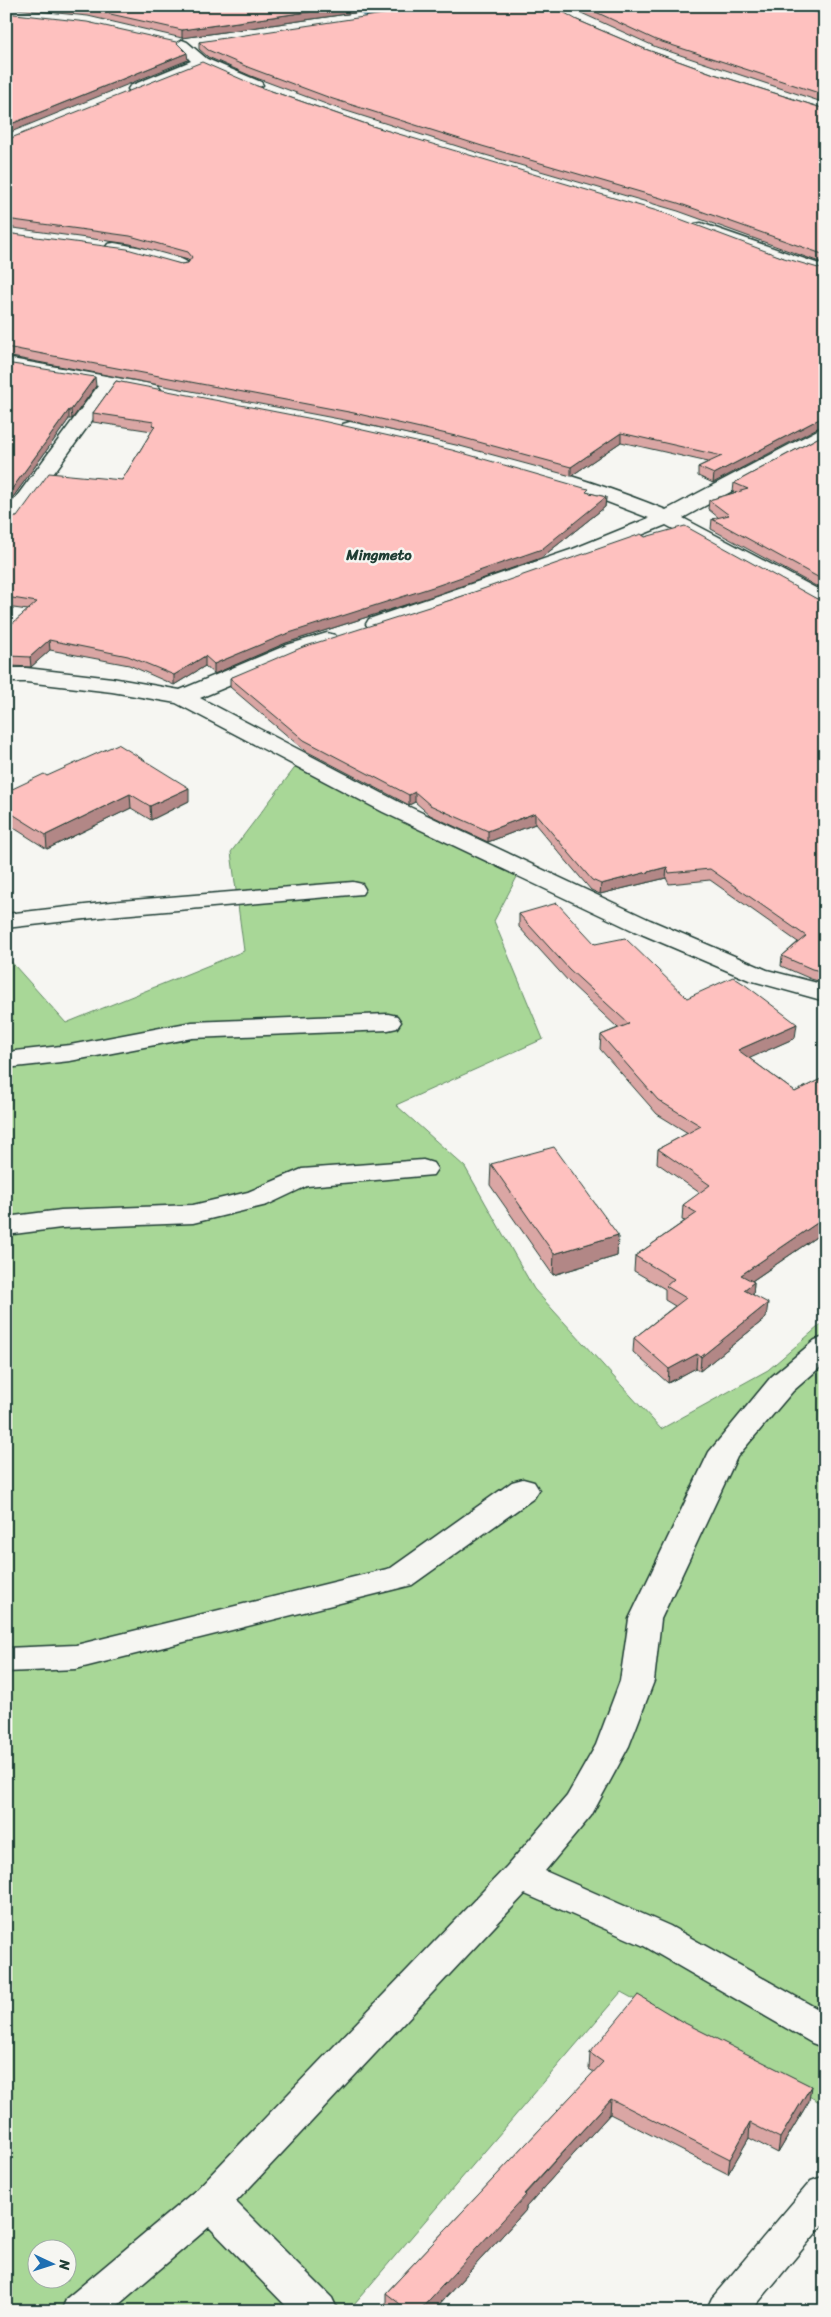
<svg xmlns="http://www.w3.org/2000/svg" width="831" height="2317" font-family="Sriracha,sans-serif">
  <rect width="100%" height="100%" fill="#f6f6f2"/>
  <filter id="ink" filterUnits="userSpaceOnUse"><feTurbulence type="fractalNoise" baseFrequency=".02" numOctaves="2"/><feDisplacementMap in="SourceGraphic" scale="10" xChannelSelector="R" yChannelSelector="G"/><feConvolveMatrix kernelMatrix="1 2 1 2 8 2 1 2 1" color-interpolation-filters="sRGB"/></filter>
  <g filter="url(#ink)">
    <path fill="#a8d797" stroke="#648a66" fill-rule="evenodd" d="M297,765L518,875L494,921L543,1039L396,1105L465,1167L534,1289L661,1429L768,1370L825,1321V2105L621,1992L348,2311H6V956L66,1023L244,951L231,852ZM38,2250H68V2280H38Z"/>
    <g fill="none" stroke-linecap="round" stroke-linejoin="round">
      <path stroke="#5f91a2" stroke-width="7" d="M356,6L380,25"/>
      <defs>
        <path id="minor" d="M182,40L187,42L207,59L261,82L263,85L255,90L249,88L202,68L142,92H130L128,89L130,86L191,61L174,45Z
          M701,223L825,266V277L695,232L692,228L695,224Z
          M114,243C131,246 182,253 191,266L188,270L182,271L152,261L108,252L105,248L108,244Z
          M6,358L151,384L158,386L161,390L158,394L151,396L115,389L16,525L6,526V511L98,386L6,370Z
          M350,422C457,444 564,468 666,510L825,426V440L683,518L825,593V608L817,607L666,525L587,557L385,629L377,630L369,629L366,624L369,619L573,549L649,518L584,493L504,469L343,432L340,428L343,424Z
          M327,633L335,635L338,640L335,645L303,655L200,698L399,802L650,920L767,970L825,985V1001L749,980L632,930L383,812L176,703L112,692L26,682H6V668H26L112,678L180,690L287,645Z
          M353,882L362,884L365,889L362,894L120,915L6,928V914L120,901Z
          M388,1014L397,1016L401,1022L397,1028L388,1030L192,1038L70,1061L6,1068V1052L70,1045L192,1022Z
          M423,1160L433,1163L437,1169L433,1175L307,1186L267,1205L193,1223L61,1228L6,1235V1217L61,1210L193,1205L248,1192L302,1169Z
          M825,1337V1363L793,1391L737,1457L661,1619L654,1681L629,1746L591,1816L545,1871L670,1926L825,2013V2048L812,2043L644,1946L525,1894L236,2202L332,2298L338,2311H291L209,2227L111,2311H61L67,2298L196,2190L507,1866L567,1796L596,1745L620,1681L629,1619L709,1452L771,1377L815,1340Z
          M523,1479L534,1482L539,1490L534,1498L412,1585L76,1669L6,1672V1648L76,1645L391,1568L512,1482Z
          M825,2176V2222L751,2311H706L712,2298L811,2181Z"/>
      </defs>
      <use href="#minor" stroke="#1f3d34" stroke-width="3"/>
      <use href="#minor" fill="#f6f6f2" fill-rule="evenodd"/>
    </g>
    <path fill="#daa6a4" stroke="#1f3d34" d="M6,6H402L182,38L88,16L6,8Z
      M566,6H794L825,15V103L656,47Z
      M811,6H825V11Z
      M577,20L645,49L714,74L825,109V264L678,211L482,154L334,107L251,76L208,57L199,49V42Z
      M257,86L372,126L784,258L713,483L698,476V467L708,462L621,442L571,476L460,446L355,422L6,356V233L181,264L188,263L189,261L188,260L130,244L6,227V140Z
      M6,363L96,386L72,419H69L6,507Z
      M116,381L589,493L606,497L605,507L541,558L436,595L286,643L214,674L205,666L174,685L129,665L50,650L31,667L11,666L6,665V629L28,610L6,607V518L17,517L122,480L152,431L93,422V413Z
      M825,434V591L711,529L712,519L719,518L708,509L709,500L735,493L733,492L734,483Z
      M645,537L817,599L825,600V983L811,979L781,966L782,956L798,942L710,880L669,884L666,878L600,894L591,890L535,824L488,842L430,815L415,802L409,805L304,750L230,687V678L454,599Z
      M47,776L189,801L151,820L131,808L47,849L6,823V792Z
      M519,914L595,944L687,998L795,1038L749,1058L795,1092L825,1077V1235L822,1233L752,1281L754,1282L753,1295L766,1318L700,1371L696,1368L668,1383L633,1352L634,1338L675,1306L665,1300V1289L634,1271L635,1256L685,1221L682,1220L683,1205L700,1193L657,1163L658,1149L688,1133L657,1114L600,1049L601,1035L618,1028L569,982L519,927Z
      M491,1164L618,1235L617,1256L553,1275L490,1185Z
      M590,2053L809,2101L778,2153L749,2138L728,2174L610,2114L526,2207V2210L433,2311H389L386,2308V2293L594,2072L589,2069Z"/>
    <path fill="#b28786" stroke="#1f3d34" d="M349,6H402L182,38V30Z
      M187,53L188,60L6,134V126Z
      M95,377L96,386L72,419L71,410Z
      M69,410V419L6,507V497Z
      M825,416V424L713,483L714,474Z
      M621,433V442L571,476V467Z
      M606,497L605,507L541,558L436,595L286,643L214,674V664Z
      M49,640L50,650L31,667L30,657Z
      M205,656V666L174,685V675Z
      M189,788V801L151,820L150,806Z
      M415,792V802L409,805V795Z
      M130,794L131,808L47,849L46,835Z
      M535,813V824L488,842V831Z
      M667,867L666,878L600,894L601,884Z
      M797,1024L795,1038L737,1064L738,1050Z
      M823,1219L822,1233L740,1289L741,1275Z
      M618,1235L617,1256L553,1275L554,1254Z
      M754,1282L753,1297L744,1290Z
      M768,1303L766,1318L700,1371L701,1357Z
      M697,1354L696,1368L668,1383L669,1369Z
      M811,2086L809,2101L778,2153L780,2138Z
      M611,2099L610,2114L526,2207V2210L433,2311H419Z
      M750,2123L749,2138L728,2174L730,2159Z"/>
    <path fill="#fec1bf" stroke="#1f3d34" d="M64,6H349L182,30L88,9Z
      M436,6H553L577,20L645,49L714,74L825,109V255L678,203L482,146L333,99L250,68L208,50L199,42Z
      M583,6H794L825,15V95L656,40Z
      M6,13L87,22L176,42L187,53L6,126Z
      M202,62L257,86L372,126L664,213L784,258L825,270V416L714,474L698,467L722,456L621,433L571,467L460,437L354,413L6,347V233L127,249L181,264L188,263L192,257L188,252L130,236L6,219V140Z
      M6,363L95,377L71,410H69L6,497Z
      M116,381L318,420L452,450L584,488L589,489L586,492L606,497L542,549L436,586L286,634L214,664L205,656L174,675L128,656L49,640L30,657L10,656L6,655V629L37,602L6,597V518L17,517L49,473L122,480L155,426L152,425L154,422L93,413Z
      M825,434V581L712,519L729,515L709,500L748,489L734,483Z
      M685,526L817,599L825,600V972L812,969L782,956L806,936L710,869L669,873L667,867L601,884L592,880L535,813L488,831L430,805L415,792L409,795L304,740L230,678L303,647L454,599L641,534L645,537Z
      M118,744L189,788L150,806L130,794L46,835L6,810V792L44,774L47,776Z
      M557,903L595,944L625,938L687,998L733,977L744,984L797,1024L738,1050L795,1092L825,1077V1220L823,1219L741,1275L754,1282L744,1290L768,1303L701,1357L697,1354L669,1369L634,1338L686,1298L666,1286L674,1279L635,1256L697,1213L683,1205L710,1185L658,1149L701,1126L658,1100L601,1035L629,1024L569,969L519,914Z
      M554,1147L618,1235L554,1254L491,1164Z
      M638,1995L681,2021L811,2086L780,2138L750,2123L730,2159L611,2099L524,2194L526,2195L419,2311H409L386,2293L603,2062L590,2053Z"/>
  </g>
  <g text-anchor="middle" stroke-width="5" stroke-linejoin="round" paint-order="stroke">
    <g font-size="15" font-weight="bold" fill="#1f3d34" stroke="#f6f6f2">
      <text x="379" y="560">Mingmeto</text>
    </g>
  </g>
  <rect width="831" height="2317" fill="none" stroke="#f6f6f2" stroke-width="25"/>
  <rect x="12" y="12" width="806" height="2292" fill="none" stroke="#1f3d34" stroke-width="2" filter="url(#ink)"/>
  <g transform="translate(52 2264) rotate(94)"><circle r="24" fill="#f6f6f2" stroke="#a0aca6"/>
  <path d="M0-4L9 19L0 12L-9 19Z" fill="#1f6fb2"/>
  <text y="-8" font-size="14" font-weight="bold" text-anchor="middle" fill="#1f3d34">N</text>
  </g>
</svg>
